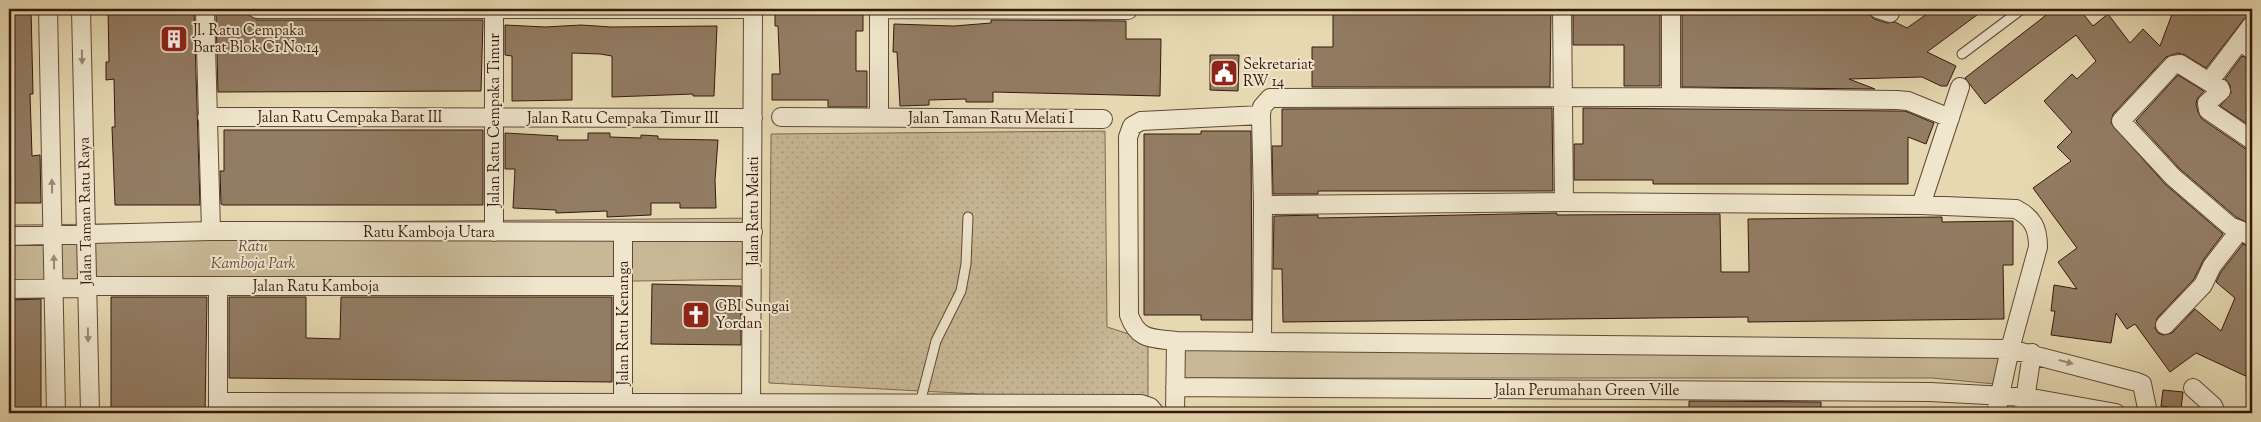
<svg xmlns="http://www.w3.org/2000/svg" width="2261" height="422" font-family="'Sorts Mill Goudy',serif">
  <defs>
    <pattern id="grass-dots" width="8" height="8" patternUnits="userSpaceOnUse" patternTransform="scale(1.25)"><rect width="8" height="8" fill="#c8b896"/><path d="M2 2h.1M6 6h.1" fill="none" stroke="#ac9d80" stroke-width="1.8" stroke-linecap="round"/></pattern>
  </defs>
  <rect width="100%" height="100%" fill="#e6d9b2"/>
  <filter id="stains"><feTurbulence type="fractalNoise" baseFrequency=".004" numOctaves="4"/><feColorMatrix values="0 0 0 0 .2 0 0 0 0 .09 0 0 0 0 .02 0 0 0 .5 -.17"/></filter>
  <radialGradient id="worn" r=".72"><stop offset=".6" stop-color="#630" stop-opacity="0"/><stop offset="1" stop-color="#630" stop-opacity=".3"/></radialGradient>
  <path fill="url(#grass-dots)" stroke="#7f6852" d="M1105,131L1107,327L1148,340V403L769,383L771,134Z"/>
  <path fill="#c8b896" stroke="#7f6852" d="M759,218L757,279L213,288L9,287V225Z
    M1167,341L2015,353L2005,385L1932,378H1167Z"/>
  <path fill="#927c63" stroke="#36180d" d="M9,9H31L33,94H30L32,156L40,155L41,203H11Z
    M108,9H194L200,205H115L112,127H115L114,79L106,80V62H109Z
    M775,9H863V31H856V71H867V107H828V100H772V74H780L778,26H775Z
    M1576,9H1660V86H1624V45H1573V10Z
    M1682,9H1850L1869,14L1874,19L1887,23L1895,22L1907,28L1934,9H1985L1927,52L1956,66L1947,86H1941L1922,77L1849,79L1875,89L1682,87Z
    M2054,9H2079L2093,26L2108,14L2130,43L2143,29L2160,46L2174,9H2244L2252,15L2244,19L2206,68L2185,55L2178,53L2166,57L2113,114L2111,123L2165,184L2223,234L2204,259L2194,279L2157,318L2155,328L2158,333L2163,335L2172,333L2195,309L2221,331L2235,298L2216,282L2221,272L2243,244L2252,248V379L2196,353L2170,372L2135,324L2127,329L2116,313L2111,343L2051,335L2055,311H2051L2054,285L2077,289L2058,262L2077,248L2033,188L2071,161L2057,147L2072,132L2044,101L2072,74L2077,79L2096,61L2076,35L1985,104L1965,78Z
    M1333,10H1551L1550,87H1312V47H1333Z
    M216,14H248L257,20H483L481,91L218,92Z
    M991,20L1126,21V39H1161L1160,96L993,92V102H966V99L929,100V105L900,106L897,52H893L894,24L954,26L991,23Z
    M505,25L545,27L581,25L611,27L717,26L714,96H693V94L612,97V56L600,54L572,53V100L512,101V56L505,55Z
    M1210,55H1239L1238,91L1210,90Z
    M2242,56L2252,60V127L2220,106L2231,93L2230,85L2225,79Z
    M2178,75L2204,91L2197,99L2196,104L2198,112L2202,119L2246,149L2252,150V225L2236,217L2180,169L2136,121Z
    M1552,108L1553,191H1318V194H1273L1272,146H1282V109Z
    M1583,108L1896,111H1905L1934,123L1926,144L1908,137V184H1653V180H1574V144H1583Z
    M224,130H483V205H223L221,204L220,171H224Z
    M1201,131H1251L1252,320H1201V315H1144V134H1201Z
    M505,133L558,136L557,140H588V133H610V137L641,138V135L658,136V139L718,140L715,180L716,208H680V203H651V215L607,217V211L556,213V210L513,208L515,169H505Z
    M1557,213V215L1720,214L1721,272H1749L1748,219L1942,217V222L2013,221V265H2003L2004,319L1748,322V317L1283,322L1282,269H1273L1274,216L1318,215V218Z
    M652,284L741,286V345L651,344Z
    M111,297H207L205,413H111Z
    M229,297H306V338L340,339L341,297H612V382L229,378Z
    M41,299V413H9V300Z
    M2163,390L2183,392L2181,409L2161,406Z
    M1689,401L1821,402V413H1689Z"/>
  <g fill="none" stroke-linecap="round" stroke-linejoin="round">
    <defs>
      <path id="service" d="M1962,54L2022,9
        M920,403L936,341L961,291L966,264L968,217"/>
      <path id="minor" d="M48,9L56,413
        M81,9L90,413
        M205,9L211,231
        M257,9H753
        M879,9L1128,10
        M1562,9L1564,202
        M1671,9V97
        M1878,9L1890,13
        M2240,41L2252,50
        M2209,82L2220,88L2221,91L2207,103L2208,110L2252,140
        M1261,115L1141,121L1132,126L1128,137L1129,315C1138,341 1153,338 1176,341L2010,349L2137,382L2142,384L2148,413
        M207,117L753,118
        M781,117L1103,119
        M879,118V9
        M1263,205L1564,202L1921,205L2016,209C2033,218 2038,228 2038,247L2010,349L1996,413
        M1921,205L1960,87
        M2240,230L2230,226L2173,177L2121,121L2173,65L2180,64L2209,82L2252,25
        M494,232V9
        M9,236L211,231L753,232
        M9,289L79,288L87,286H623
        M2165,325L2203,285L2212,266L2240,230L2252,237
        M1262,341L1263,205L1261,115L1262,107L1270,98L1671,97L1897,100L1908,101L1950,118
        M1175,387L1930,392L2025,397L2116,413
        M2193,388L2213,406L2216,413
        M218,402L1141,404L1150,407L1155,413
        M218,413V286
        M623,413V232
        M751,413L753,9
        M1175,413L1176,341
        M2023,413L2032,353"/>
    </defs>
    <use href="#service" stroke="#624836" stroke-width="11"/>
    <use href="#minor" stroke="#624836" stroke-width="20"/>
    <use href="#service" stroke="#efe6cd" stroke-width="9"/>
    <use href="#minor" stroke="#efe6cd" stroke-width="18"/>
  </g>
  <defs><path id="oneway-solid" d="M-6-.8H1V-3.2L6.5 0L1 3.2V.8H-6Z" transform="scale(1.25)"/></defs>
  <g fill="#9c8977">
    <use href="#oneway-solid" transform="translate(82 57) rotate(89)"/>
    <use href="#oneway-solid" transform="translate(52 186) rotate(-91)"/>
    <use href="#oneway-solid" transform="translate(54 262) rotate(-91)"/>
    <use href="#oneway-solid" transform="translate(88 335) rotate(89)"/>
    <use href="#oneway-solid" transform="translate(2066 362) rotate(15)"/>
  </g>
  <defs>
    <symbol id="building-square" viewBox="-11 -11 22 22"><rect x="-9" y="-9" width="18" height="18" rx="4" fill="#8f2418" stroke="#efe6cd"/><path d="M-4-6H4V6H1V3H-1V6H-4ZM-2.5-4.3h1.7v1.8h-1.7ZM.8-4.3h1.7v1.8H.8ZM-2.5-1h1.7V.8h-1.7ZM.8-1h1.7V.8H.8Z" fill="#fff"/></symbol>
    <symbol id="civic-square" viewBox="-11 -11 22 22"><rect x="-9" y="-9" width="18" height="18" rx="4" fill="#8f2418" stroke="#efe6cd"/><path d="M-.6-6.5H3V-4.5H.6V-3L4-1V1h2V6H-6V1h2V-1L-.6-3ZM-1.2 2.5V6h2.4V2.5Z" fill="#fff"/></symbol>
    <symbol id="church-square" viewBox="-11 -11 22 22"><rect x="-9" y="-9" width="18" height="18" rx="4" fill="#8f2418" stroke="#efe6cd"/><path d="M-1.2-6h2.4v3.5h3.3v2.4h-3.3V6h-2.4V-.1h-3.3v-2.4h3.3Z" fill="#fff"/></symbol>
  </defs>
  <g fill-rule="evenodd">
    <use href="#building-square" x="158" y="23" width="32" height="32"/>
    <use href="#civic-square" x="1208" y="57" width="32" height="32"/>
    <use href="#church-square" x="680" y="299" width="32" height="32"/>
  </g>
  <g text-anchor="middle" stroke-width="4" stroke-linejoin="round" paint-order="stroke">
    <g font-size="15" fill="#36180d" stroke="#efe6cd" text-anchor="start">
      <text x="193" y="35">Jl. Ratu Cempaka<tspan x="193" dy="17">Barat Blok C1 No.14</tspan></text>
      <text x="1243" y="69">Sekretariat<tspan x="1243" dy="17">RW 14</tspan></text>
      <text x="715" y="311">GBI Sungai<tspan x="715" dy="17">Yordan</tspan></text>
    </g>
    <g font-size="15" fill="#36180d" stroke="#efe6cd">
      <text x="350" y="122">Jalan Ratu Cempaka Barat III</text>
      <text x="623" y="123">Jalan Ratu Cempaka Timur III</text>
      <text x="991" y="123">Jalan Taman Ratu Melati I</text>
      <text transform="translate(494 120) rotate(-90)" y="5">Jalan Ratu Cempaka Timur</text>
      <text transform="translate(85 211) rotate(-91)" y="5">Jalan Taman Ratu Raya</text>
      <text transform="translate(753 211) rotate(-90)" y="5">Jalan Ratu Melati</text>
      <text x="429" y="237">Ratu Kamboja Utara</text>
      <text x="316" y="291">Jalan Ratu Kamboja</text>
      <text transform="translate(623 323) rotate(-90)" y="5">Jalan Ratu Kenanga</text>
      <text x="1587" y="395">Jalan Perumahan Green Ville</text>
    </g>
    <g font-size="15" font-style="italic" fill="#624836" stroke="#efe6cd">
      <text x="253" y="251">Ratu<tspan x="253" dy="17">Kamboja Park</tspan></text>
    </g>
  </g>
  <rect width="2261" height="422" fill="none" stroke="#e6d9b2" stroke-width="30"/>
  <rect x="10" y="10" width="2241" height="402" fill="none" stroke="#36180d" stroke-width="2.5"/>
  <rect x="15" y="15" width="2231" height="392" fill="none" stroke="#36180d"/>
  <rect width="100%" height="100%" filter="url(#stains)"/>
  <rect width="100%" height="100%" fill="url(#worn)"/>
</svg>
